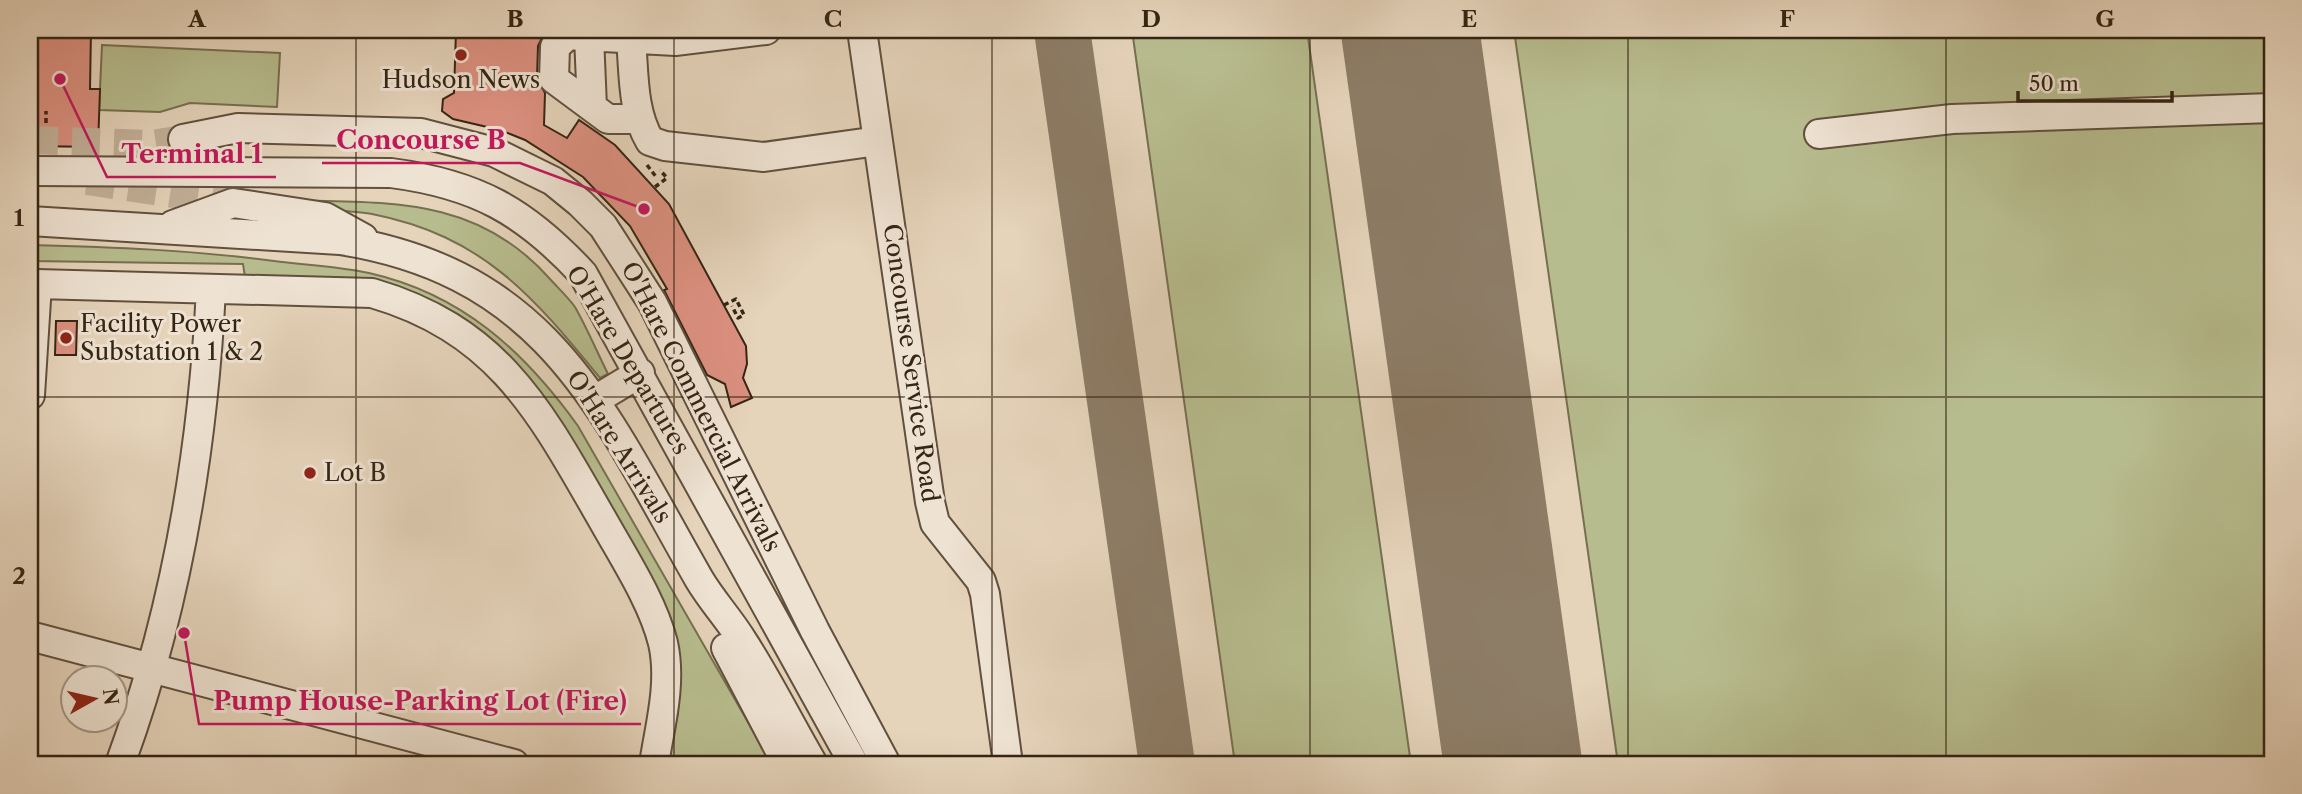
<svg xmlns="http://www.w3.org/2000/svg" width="2302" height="794" font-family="'Libre Caslon Text',serif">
  <rect width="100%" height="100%" fill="#e5d3ba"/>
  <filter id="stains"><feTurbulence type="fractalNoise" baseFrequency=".00286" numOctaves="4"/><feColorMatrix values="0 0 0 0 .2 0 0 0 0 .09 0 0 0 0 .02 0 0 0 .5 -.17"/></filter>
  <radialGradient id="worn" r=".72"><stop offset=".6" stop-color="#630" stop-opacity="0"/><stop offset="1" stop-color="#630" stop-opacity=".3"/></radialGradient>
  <path fill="#b7bc8e" stroke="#767050" stroke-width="2" d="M1132,30H1307L1411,764H1235Z
    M1514,30H2272V764H1618Z
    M102,45L280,53L277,107L190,103L160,112L99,110Z
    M284,200C386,203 476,195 550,279C558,288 568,297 575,307C587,328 597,352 608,374L600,378C532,295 483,236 372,214C350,210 299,210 284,200Z
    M30,245C112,247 192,250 274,261C305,265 338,266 369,273C462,294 524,351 578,426L772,764H666L678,714L680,663L469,325L245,277L243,264L30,261Z"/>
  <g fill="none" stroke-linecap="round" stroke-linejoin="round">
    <path stroke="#8d7c66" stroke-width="56" d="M1062,30L1167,764"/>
    <path stroke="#8d7c66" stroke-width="138" d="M1410,30L1513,764"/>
  </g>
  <path fill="#dc9080" stroke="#352513" stroke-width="2" d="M30,30H91L90,89H100L98,147L30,146Z
    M456,30H546L538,46L537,78L545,93L544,125L567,138L579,120L615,145L669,204L746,346L747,364L743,378L752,398L731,407L725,384L707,375L664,290L667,289L630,226L583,177L525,140L500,130L453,119L442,111L443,99L454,93Z
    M56,321H77L76,355H55Z"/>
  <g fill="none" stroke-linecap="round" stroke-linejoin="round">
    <path stroke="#c2b099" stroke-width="28" stroke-dasharray="28 14" stroke-linecap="butt" d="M30,140L151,144L183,139
      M87,181L233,203"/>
    <defs>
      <path id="minor" d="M564,30L568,35L675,41L766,30
        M862,30L930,502L935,523L981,581L985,594L1008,764
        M568,35L555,47L554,79L608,119H639
        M589,36L592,107
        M631,39C634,73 632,111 650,141L665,146L764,157L878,141
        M1819,134L1952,119L2272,108
        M183,139L238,128L421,133L494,152L553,181L580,203L603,226L652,302L815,631L886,764
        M30,171L391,173C476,184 525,211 583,274L854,764
        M30,221L340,240C550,273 604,413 699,579C712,601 729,619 742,640C768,680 789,723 813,764
        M173,225L233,203L325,217L363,238
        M30,395L37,284L372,293C502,331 542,415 605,524C626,561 653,603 663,643C672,683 660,725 654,764
        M595,400L640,373
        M30,636L514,764
        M726,648L787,764
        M120,764C176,612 203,450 211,289"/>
    </defs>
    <use href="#minor" stroke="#61503d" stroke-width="32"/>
    <path stroke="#352513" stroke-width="3.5" stroke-dasharray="5 3.5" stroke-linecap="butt" d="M46,123V111
      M647,165L657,178
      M655,187L667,178L660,170
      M724,305L736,299L744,315L738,318L732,306"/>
    <use href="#minor" stroke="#eee2d2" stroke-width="28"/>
  </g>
  <path fill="none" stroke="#352513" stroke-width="2" stroke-opacity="0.55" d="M356,30V764M674,30V764M992,30V764M1310,30V764M1628,30V764M1946,30V764M30,397H2272"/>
  <g fill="#8f2418" stroke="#eee2d2" stroke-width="2.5">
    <circle cx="461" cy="55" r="7"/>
    <circle cx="66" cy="338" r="7"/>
    <circle cx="310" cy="473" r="7"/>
  </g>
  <g text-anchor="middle" stroke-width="6" stroke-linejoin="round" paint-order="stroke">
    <g font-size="24" fill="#352513" stroke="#eee2d2" text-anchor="start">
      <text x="461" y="88" text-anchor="middle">Hudson News</text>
      <text x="80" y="332">Facility Power<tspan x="80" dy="28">Substation 1 &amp; 2</tspan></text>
      <text x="324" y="481">Lot B</text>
    </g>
    <g font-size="24" fill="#352513" stroke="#eee2d2">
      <text transform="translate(628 360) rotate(59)" y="8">O'Hare Departures</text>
      <text transform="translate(911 363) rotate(82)" y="8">Concourse Service Road</text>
      <text transform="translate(701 407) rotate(63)" y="8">O'Hare Commercial Arrivals</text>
      <text transform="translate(619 447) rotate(58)" y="8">O'Hare Arrivals</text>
    </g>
  </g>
  <path fill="none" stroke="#c2185b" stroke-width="2.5" d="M644 209L520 163H322M60 79L107 177H276M184 633L199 724H641"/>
  <g fill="#c2185b" stroke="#eee2d2" stroke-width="2.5">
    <circle cx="644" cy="209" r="7"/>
    <circle cx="60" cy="79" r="7"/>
    <circle cx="184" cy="633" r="7"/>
  </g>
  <g font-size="26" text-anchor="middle" font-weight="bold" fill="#c2185b" stroke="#eee2d2" stroke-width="6" stroke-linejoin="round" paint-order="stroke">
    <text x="421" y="149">Concourse B</text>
    <text x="192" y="163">Terminal 1</text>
    <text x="420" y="710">Pump House-Parking Lot (Fire)</text>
  </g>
  <rect width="2302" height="794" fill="none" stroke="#e5d3ba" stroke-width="77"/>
  <g transform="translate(94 699) rotate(82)"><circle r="33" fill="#eee2d2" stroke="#a49686" stroke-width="2"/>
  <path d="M0-5L12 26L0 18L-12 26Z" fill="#8f2418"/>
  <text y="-10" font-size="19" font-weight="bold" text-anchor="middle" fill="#352513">N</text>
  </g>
  <path d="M2018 91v10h154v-10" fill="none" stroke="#352513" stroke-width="3.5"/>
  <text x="2029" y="91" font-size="21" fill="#352513" stroke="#eee2d2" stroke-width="5" paint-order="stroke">50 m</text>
  <rect x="38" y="38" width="2226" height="718" fill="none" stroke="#352513" stroke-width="2.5"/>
  <g font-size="23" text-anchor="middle" font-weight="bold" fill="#352513">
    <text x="197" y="27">A</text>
    <text x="515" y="27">B</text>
    <text x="833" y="27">C</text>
    <text x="1151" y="27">D</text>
    <text x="1469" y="27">E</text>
    <text x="1787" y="27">F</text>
    <text x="2105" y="27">G</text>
    <text x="19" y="226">1</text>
    <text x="19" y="584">2</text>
  </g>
  <rect width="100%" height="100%" filter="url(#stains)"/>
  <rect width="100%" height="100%" fill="url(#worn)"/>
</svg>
